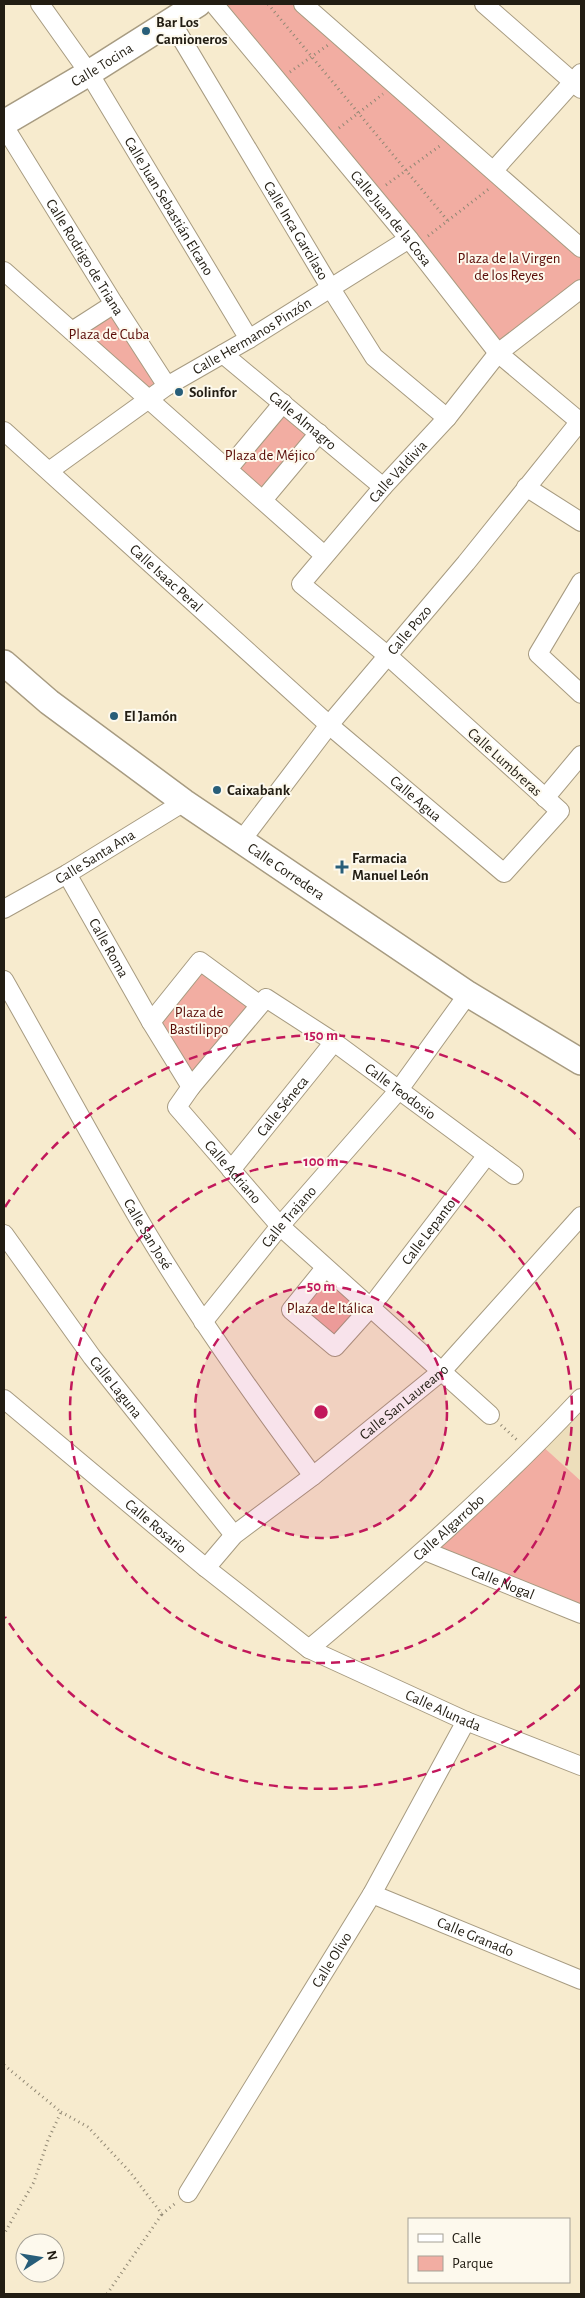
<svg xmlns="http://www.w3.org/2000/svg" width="585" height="2298" font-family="'Alegreya Sans',sans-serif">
  <rect width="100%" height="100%" fill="#f7ebce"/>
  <path fill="#eddebb" d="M581,1398V1481L539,1443Z"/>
  <path fill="#f2ada2" d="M214,4H303L581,248V289L498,353Z
    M114,304L167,386L149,399L72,331Z
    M283,403L319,433L263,500L228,469Z
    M200,961L260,1005L191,1087L151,1022Z
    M325,1268L370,1308L335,1347L291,1310Z
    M539,1443L581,1481V1614L425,1551Z"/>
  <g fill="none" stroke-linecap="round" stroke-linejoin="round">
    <defs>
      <g id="street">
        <path id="s1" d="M40,4L89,73L249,339"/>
        <path id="s2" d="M214,4L409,239L498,353L579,421"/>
        <path d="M303,4L581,248"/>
        <path d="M484,4L581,89"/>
        <path id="s3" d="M171,21L330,287L374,357L447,418"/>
        <path id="s4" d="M4,126L114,304L167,386"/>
        <path d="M494,170L581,73"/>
        <path d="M4,271L324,555"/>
        <path d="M72,331L114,304"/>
        <path id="s5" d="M223,354L383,487"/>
        <path id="s6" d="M4,431L329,725L504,873L560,811L388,656L301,584L383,487L447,418L498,353L581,289"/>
        <path d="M228,469L283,403"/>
        <path id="s7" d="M49,471L167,386L249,339L409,239"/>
        <path d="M526,487L581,522"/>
        <path d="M263,500L319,433"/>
        <path d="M581,582L538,654L581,694"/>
        <path d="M545,798L581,755"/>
        <path id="s8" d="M241,841L329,725L466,563L581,420"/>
        <path id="s9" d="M67,874L151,1022"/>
        <path id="s10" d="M4,909L67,874L184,802"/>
        <path id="s11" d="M4,980C50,1061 94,1143 141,1223C193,1311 252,1394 313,1476"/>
        <path id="s12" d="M260,1005L200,961L151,1022L191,1087L266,998L334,1042L514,1175"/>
        <path id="s13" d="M191,1087L177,1107L280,1226L490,1415"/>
        <path id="s14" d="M231,1170L334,1042"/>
        <path id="s15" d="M4,1234L92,1357L234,1535"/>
        <path id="s16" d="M325,1268L291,1310L335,1347L370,1308L487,1155"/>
        <path id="s17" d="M203,1322L280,1226L398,1091L468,994"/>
        <path id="s18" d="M4,1399L206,1568L309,1649L466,1721L581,1766"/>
        <path id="s19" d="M425,1551L581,1614"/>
        <path id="s20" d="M206,1568L234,1535L313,1476L442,1371L581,1216"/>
        <path id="s21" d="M309,1649C404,1569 497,1488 581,1398"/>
        <path id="s22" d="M372,1894L581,1980"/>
        <path id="s23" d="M188,2193L372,1894L466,1721"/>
      </g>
      <g id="secondary">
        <path id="s24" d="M4,123L89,73L198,4"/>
        <path id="s25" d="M4,663L49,702L184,802L468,994L581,1062"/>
      </g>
    </defs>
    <use href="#street" stroke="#a79b81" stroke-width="20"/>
    <use href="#secondary" stroke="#a79b81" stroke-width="28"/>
    <path stroke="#918874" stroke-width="3" stroke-dasharray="1 4" stroke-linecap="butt" d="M268,4L448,221
      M290,72L328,45
      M339,128L383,94
      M386,185L441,145
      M428,236L490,188
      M501,1425L517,1440
      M4,2065L61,2112L48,2140L34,2182L4,2234
      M61,2112L88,2127L130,2172L162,2214L177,2202
      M107,2294L162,2214"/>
    <use href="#street" stroke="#fff" stroke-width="18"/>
    <use href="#secondary" stroke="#fff" stroke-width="25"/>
  </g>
  <circle cx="321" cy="1412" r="126" fill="#c2185b" fill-opacity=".12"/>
  <g fill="none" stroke="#c2185b" stroke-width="2.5" stroke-dasharray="9 6">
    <circle cx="321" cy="1412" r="126"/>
    <circle cx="321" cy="1412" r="251"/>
    <path d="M581 1685A377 377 0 0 1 5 1617M5 1207A377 377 0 0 1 581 1139"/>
  </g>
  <g fill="#285e79" stroke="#fdf9ed" stroke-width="2">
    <circle cx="146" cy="31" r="5"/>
    <circle cx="179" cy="392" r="5"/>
    <circle cx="114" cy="716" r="5"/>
    <circle cx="217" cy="790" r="5"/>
    <path d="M339.5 859.5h5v5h5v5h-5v5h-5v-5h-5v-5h5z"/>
  </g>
  <g text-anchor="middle" stroke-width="4" stroke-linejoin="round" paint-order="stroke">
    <g font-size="15" font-weight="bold" fill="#221d13" stroke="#fdf9ed" text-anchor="start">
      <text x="156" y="27">Bar Los<tspan x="156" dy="17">Camioneros</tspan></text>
      <text x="189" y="397">Solinfor</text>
      <text x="124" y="721">El Jamón</text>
      <text x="227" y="795">Caixabank</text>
      <text x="352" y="863">Farmacia<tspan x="352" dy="17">Manuel León</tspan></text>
    </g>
    <g font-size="15" fill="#221d13" stroke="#fdf9ed">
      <text dy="5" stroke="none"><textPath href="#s24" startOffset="114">Calle Tocina</textPath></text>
      <text dy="5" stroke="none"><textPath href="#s1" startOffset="240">Calle Juan Sebastián Elcano</textPath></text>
      <text dy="5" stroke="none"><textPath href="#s2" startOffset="278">Calle Juan de la Cosa</textPath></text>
      <text dy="5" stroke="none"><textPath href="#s3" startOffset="244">Calle Inca Garcilaso</textPath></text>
      <text dy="5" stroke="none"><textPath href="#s4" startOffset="154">Calle Rodrigo de Triana</textPath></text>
      <text dy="5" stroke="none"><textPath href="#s7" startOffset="244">Calle Hermanos Pinzón</textPath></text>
      <text dy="5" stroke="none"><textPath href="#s5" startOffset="104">Calle Almagro</textPath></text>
      <text dy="5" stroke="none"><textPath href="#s6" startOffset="1244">Calle Valdivia</textPath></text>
      <text dy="5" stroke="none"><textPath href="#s6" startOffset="219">Calle Isaac Peral</textPath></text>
      <text dy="5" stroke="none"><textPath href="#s8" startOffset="270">Calle Pozo</textPath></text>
      <text transform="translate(505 762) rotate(42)" y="5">Calle Lumbreras</text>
      <text dy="5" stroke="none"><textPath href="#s6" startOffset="552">Calle Agua</textPath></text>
      <text dy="5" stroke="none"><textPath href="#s10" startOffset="105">Calle Santa Ana</textPath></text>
      <text dy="5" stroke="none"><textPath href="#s25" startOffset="351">Calle Corredera</textPath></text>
      <text dy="5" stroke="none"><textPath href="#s9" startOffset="85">Calle Roma</textPath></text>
      <text dy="5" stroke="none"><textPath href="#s12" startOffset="509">Calle Teodosio</textPath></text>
      <text dy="5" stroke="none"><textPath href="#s14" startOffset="82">Calle Séneca</textPath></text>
      <text dy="5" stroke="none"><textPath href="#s13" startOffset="110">Calle Adriano</textPath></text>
      <text dy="5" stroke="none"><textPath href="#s17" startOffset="136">Calle Trajano</textPath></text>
      <text dy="5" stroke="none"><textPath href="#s16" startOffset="260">Calle Lepanto</textPath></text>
      <text dy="5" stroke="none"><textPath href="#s11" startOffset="292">Calle San José</textPath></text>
      <text dy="5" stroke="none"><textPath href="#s15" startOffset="190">Calle Laguna</textPath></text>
      <text dy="5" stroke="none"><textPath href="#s20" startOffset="259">Calle San Laureano</textPath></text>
      <text dy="5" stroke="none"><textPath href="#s18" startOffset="198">Calle Rosario</textPath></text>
      <text dy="5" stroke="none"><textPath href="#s21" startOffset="185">Calle Algarrobo</textPath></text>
      <text dy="5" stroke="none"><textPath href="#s19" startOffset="84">Calle Nogal</textPath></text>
      <text dy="5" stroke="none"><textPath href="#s18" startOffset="542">Calle Alunada</textPath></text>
      <text dy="5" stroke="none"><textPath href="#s22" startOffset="112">Calle Granado</textPath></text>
      <text dy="5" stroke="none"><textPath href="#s23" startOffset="274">Calle Olivo</textPath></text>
    </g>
    <g font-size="15" fill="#5b0d08" stroke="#fdf9ed">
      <text x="509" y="263">Plaza de la Virgen<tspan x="509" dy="17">de los Reyes</tspan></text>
      <text x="109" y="339">Plaza de Cuba</text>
      <text x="270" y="460">Plaza de Méjico</text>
      <text x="199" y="1017">Plaza de<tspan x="199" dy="17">Bastilippo</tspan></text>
      <text x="330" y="1313">Plaza de Itálica</text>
    </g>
  </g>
  <circle cx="321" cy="1412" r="8" fill="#c2185b" stroke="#fdf9ed" stroke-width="2.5"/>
  <g font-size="15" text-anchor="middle" font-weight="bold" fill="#c2185b" stroke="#fdf9ed" stroke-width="4" stroke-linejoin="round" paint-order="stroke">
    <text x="321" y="1040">150 m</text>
    <text x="321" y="1166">100 m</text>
    <text x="321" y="1291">50 m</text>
  </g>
  <rect width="585" height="2298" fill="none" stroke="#221d13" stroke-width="10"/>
  <rect x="408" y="2218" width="162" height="65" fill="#fdf9ed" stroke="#a5a196"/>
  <rect x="418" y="2234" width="25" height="8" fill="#ffffff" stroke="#a5a196"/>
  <text x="452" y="2243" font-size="15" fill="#221d13">Calle</text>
  <rect x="418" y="2256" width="25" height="15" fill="#f2ada2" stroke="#a5a196"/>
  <text x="452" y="2268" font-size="15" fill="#221d13">Parque</text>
  <g transform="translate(40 2258) rotate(78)"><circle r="24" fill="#fdf9ed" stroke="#a5a196"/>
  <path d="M0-4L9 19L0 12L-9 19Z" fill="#285e79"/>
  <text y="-8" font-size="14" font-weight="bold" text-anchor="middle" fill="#221d13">N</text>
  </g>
</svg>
